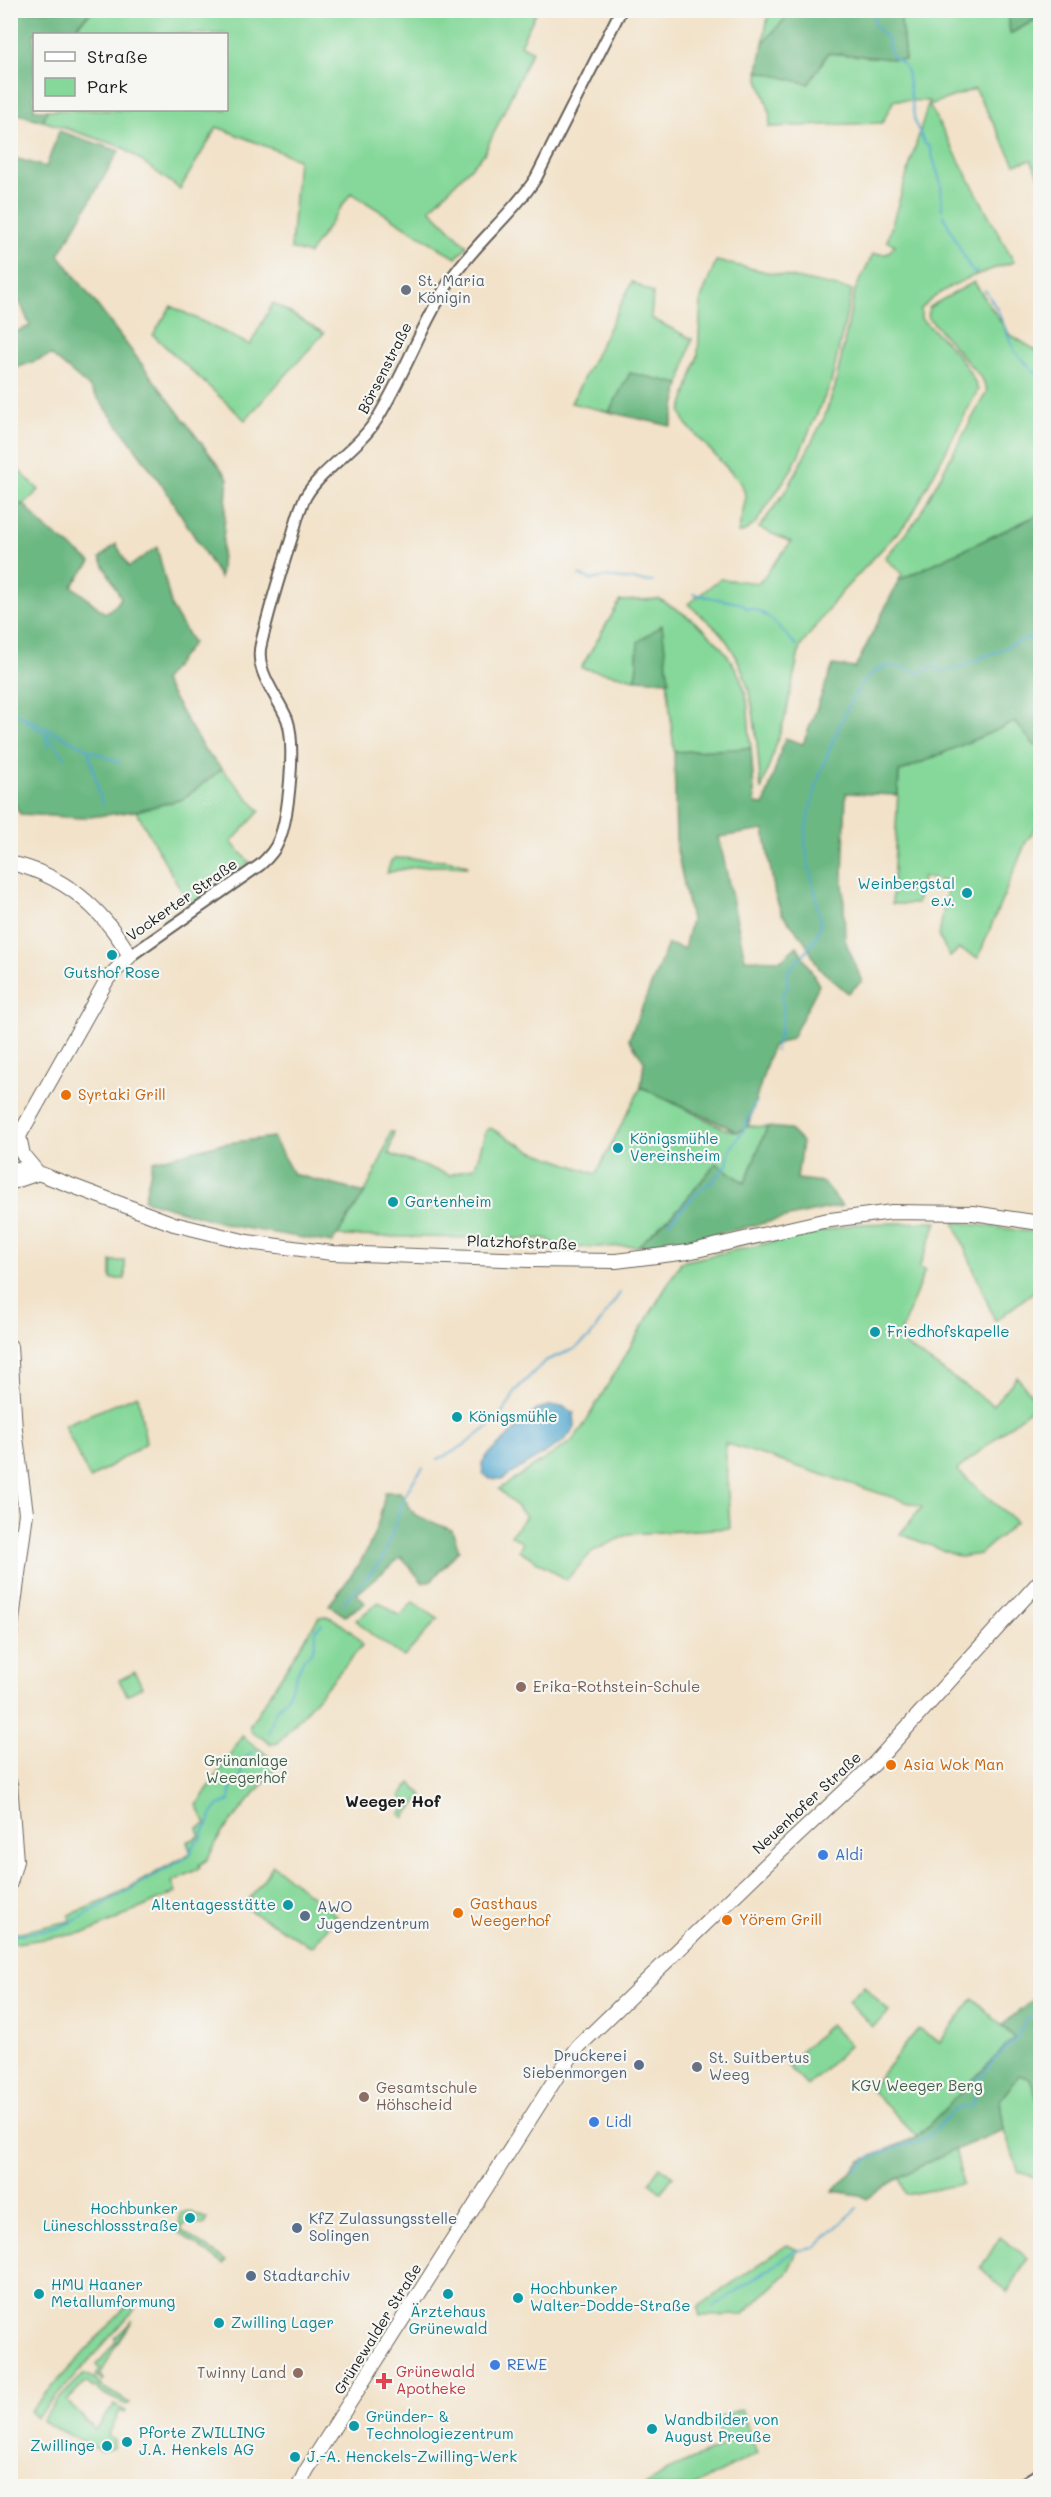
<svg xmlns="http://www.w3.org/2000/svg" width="1051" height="2497" font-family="Mali,sans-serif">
  <rect width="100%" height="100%" fill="#f6f6f2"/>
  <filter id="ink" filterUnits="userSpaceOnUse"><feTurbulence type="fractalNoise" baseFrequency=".0167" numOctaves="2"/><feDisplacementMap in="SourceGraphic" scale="12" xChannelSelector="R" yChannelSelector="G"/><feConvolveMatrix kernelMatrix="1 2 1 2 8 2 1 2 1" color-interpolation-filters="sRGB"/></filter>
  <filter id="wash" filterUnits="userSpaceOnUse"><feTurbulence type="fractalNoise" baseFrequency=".008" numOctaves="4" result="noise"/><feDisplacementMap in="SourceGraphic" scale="24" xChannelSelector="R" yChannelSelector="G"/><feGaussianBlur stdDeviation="1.35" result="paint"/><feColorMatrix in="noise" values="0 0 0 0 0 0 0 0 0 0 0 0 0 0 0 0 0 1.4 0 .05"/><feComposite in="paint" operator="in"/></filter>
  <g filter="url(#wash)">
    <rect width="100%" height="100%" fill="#f2e2c9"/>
    <path fill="#85d89a" stroke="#507a5b" stroke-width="1.5" d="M93,11V10L537,11L520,45L532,51L484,154L430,209L467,246L456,258L351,193L309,254L291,249L298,159L217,127L180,189L122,147L43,121L47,110H226V34H75L79,24Z
      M769,11H792L763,43Z
      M900,11H1008L1010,34L1040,17V179L1031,160L1015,164L975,89L929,105L1014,262C982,272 944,284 921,309V319C944,339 968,361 978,390L910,519L840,594L800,647L785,718L761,790C756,738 757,678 722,635C713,624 699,614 688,604L720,579L759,583L791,542L759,528L788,488L824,418L835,387L855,290L873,254H887L895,245L887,241L929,101L894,100L882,123L769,127C773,104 759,92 758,71L809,84L828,53L905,60Z
      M716,261L852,290L831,383L793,467L756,523L742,533H738L746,497L741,483L686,424L681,412L698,355L701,299Z
      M632,282L653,293L651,318L692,339L680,384L630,373L609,412L571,403Z
      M974,282L1009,334L1040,353V514L899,580L902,574L885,558L916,521L987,391L983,380L928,317L929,307Z
      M273,303L324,333L245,420L153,335L171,306L250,345Z
      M10,462L39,490L24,504L11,506Z
      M659,599C699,620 739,654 747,701C749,717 749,733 751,748L674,752L662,626L638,642L636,679L581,668L620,601Z
      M1015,722L1035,745L1040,741V811L1037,815L1040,818V822L1026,842L978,958L959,949L950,957L939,937L948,882L922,877L917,904H892L899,772Z
      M222,769L260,811L231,842L250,863L190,906L136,811L183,799Z
      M395,858L446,860L468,865L467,867C439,865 414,865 387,873L391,861Z
      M641,1087L725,1129L738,1132L748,1126L767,1127L745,1183L716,1163L681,1206L638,1246L559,1248L548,1239L337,1236C359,1203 380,1171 390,1132H394L389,1154L450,1175L475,1167L486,1131L490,1128L532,1151L596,1174Z
      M937,1222L919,1268L925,1270L898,1340L993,1405L1017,1377L1038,1403L957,1470L1016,1522L980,1554L960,1557L900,1534L922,1507L725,1443L730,1528L629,1534L593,1551L566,1580L519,1550L523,1543L511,1535L526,1516L499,1489L571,1442L582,1428L681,1262L856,1224Z
      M954,1222L1040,1233V1292L1036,1290L995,1321Z
      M111,1261H125V1279H111Z
      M138,1395L146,1443L90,1479L64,1425Z
      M379,1602L400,1616L413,1602L438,1619L404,1657L371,1634L356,1620Z
      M326,1616C335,1618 362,1638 362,1646L278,1743L271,1744L250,1730V1725L319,1617Z
      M135,1672L142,1687L127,1695L119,1680Z
      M242,1736L279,1764L221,1834L207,1860L199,1865L200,1868L172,1882L176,1892L89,1932L11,1944V1934L70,1921L69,1915L109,1899L191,1853L187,1842L200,1836L197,1829L206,1824L197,1805Z
      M411,1783L423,1795L404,1818L400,1814L409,1804L400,1796Z
      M273,1865L337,1916L312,1947L244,1907Z
      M864,1986L889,2012L873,2027L848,2001Z
      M973,1998L1014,2038L917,2137L870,2089L918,2029L940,2042Z
      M830,2024L850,2045L807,2086L787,2065Z
      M1019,2075L1030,2078L1040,2107V2179L1019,2172L1004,2130L1000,2100Z
      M955,2148L963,2184L906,2195L899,2176Z
      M660,2167L673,2176L662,2192L649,2182Z
      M188,2211L207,2219L204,2225L185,2223L181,2230L226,2261L223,2264L178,2232L181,2213Z
      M1000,2237L1028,2258L1007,2293L981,2268Z
      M787,2245L798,2250L787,2273L742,2315L700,2316L698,2307Z
      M129,2304L135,2309L37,2418L30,2411Z
      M133,2320L114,2348L100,2376L103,2379L102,2381L96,2376L100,2369L97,2365L116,2341L115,2338Z
      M84,2374L90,2375L102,2387L130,2403L127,2405L103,2394L96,2387L93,2388L86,2382L67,2401L95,2430L114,2405L126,2411L125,2413L120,2411L108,2436L114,2440V2448L101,2451L42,2421L56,2402Z
      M741,2409L757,2454L693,2486H644L668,2470L724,2446L716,2419Z"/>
    <path fill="#6cb882" stroke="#446a4f" stroke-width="1.5" d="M10,11H92L79,23L74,34H34V110H47L43,121L11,112Z
      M792,11H900L905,60L828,53L809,84L758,71L763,43Z
      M1008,11H1040V17L1010,34Z
      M59,131L119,151L59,255L228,478L220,578L165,489L130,441L90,388L51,355L11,370V334L30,326L20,302L11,305V157L46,167Z
      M630,373L680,384L671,426L609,412Z
      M24,504L44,527L91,562L72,586L105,613L116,605L121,598L100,558L116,544L129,567L157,547L172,608L193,643L163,681L203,748L222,769L183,799L136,811L82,818L20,814L11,797L10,612L14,610L10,601V506Z
      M1040,514V741L1035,746L1015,722L899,772L898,795L846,793L843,877L845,940L862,981L848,993L819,968L804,940L782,914L775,895L764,830L719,837L745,959L781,960L797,946L819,985L792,1038L772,1046L748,1126L738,1132L641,1087L644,1061L629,1039L668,944L684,949L691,920L676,845L674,752L751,748L755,804L764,805L785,738L803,744L833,665L855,668L899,580Z
      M662,625L669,681L636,679L638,642Z
      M767,1127L789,1129L802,1142L797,1179L823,1182L842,1206C773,1218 708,1241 638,1246L681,1206L716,1163L745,1183Z
      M273,1137L293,1174L365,1193L332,1243L233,1226L144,1200L153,1161L220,1144Z
      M385,1492H400L415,1515L452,1530L459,1550L432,1580L423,1583L401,1557L357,1594L365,1603L345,1616L329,1605C360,1565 377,1543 385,1492Z
      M1040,1994V2018L1033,2022L1039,2037H1040V2107L1030,2078L1019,2075L1000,2100L1004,2130C953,2150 911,2167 867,2199L859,2195L833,2191L861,2161L917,2137L1014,2038L1002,2025Z"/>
    <path fill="#54a9d0" stroke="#386276" stroke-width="1.5" d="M548,1406H562L574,1413L575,1427L564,1441L503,1479H490L483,1473L482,1463L488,1455L538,1409Z"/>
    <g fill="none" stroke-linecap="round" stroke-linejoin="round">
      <path stroke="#54a9d0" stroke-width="2" d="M872,10L875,26L887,38L892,56L904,65L907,72L915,123L925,144L929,145L941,184L942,210
        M943,215L970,268L974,273L977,271
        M985,290L997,309L1015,352L1040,377
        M579,575L592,580L604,577L653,582
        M693,594L743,604L746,608C767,609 782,631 796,645
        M10,710L88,749L102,804
        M26,719V722L49,735L65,758
        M45,734L49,747
        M89,750L120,763
        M775,1051C779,1034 788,1014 781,996L788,987L786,973C800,957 816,946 820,925C821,918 818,910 817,902C813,880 803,852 806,830C810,795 848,684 879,669C892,663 906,667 919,673L934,666L942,672L953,670L1040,633
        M669,1222L700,1190L713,1181L727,1165L730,1149L743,1131L756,1102
        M438,1459C461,1450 508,1417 514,1392L545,1361L574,1349L590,1337L620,1293
        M344,1603C353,1590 378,1568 383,1557C397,1526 399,1495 423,1468
        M268,1734L275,1712L287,1697L304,1658C315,1653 316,1641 316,1630L322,1624
        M10,1936L55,1929L78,1919L189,1856L194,1843L201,1839L204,1830L209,1824L211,1815L218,1806L229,1801L231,1787L242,1779L240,1762L252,1752
        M855,2171L868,2159L892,2149L921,2141L936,2130L950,2113L956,2109L971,2106L974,2103L977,2079L983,2075L994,2060L1017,2038L1025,2020L1040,2011
        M713,2307L795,2251L814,2248L857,2208"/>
    </g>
  </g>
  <g filter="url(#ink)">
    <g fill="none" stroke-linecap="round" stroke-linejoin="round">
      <defs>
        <path id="minor" d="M130,956L260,865C268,858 275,851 279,840C289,816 296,743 287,719C277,695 254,671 261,644C269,610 279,577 290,543C295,528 298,510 306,496C322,469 358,449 377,419C405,374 422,323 451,279C476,242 512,215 536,178L621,10
          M1019,2486L1040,2473"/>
        <path id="major" d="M10,863C65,875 103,909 130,956L108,978L10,1152
          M19,1136L23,1155L38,1173
          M10,1168L38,1173L174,1224L247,1242L332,1253L529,1260L616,1261L688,1252L823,1221L892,1212L973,1213L1040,1223
          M10,1183L36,1174
          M10,1346L15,1430L26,1513L10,1635
          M10,1783L16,1861L10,1883
          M299,2486L306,2471L561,2070L579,2046L765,1866L873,1765L1040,1581"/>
      </defs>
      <use href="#minor" stroke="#676159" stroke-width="14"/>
      <use href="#major" stroke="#676159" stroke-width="16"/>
      <use href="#minor" stroke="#fff" stroke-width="10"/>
      <use href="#major" stroke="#fff" stroke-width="14"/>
    </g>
  </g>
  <g fill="#6b7280" stroke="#f6f6f2" stroke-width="2">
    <circle cx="406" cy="290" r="6"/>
    <circle cx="697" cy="2067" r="6"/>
  </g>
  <g fill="#0f9aa8" stroke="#f6f6f2" stroke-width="2">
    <circle cx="967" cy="893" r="6"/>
    <circle cx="112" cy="955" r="6"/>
    <circle cx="618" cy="1148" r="6"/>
    <circle cx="393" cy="1202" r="6"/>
    <circle cx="875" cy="1332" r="6"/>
    <circle cx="457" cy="1417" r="6"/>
    <circle cx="288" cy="1905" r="6"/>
    <circle cx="190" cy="2218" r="6"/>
    <circle cx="39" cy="2294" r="6"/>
    <circle cx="448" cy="2294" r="6"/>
    <circle cx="518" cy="2298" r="6"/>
    <circle cx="219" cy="2323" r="6"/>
    <circle cx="354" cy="2426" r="6"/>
    <circle cx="652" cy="2429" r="6"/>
    <circle cx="127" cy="2442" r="6"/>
    <circle cx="107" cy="2446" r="6"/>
    <circle cx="295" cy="2457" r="6"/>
  </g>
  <g fill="#e8710a" stroke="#f6f6f2" stroke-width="2">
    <circle cx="66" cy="1095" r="6"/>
    <circle cx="891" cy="1765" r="6"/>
    <circle cx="458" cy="1913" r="6"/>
    <circle cx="727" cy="1920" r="6"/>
  </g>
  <g fill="#8d6e63" stroke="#f6f6f2" stroke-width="2">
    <circle cx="521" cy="1687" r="6"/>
    <circle cx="364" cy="2097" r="6"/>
    <circle cx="298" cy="2373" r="6"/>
  </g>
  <g fill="#3f7fe0" stroke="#f6f6f2" stroke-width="2">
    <circle cx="823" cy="1855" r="6"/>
    <circle cx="594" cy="2122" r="6"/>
    <circle cx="495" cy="2365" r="6"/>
  </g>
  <g fill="#5c6f8a" stroke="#f6f6f2" stroke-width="2">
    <circle cx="305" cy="1916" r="6"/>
    <circle cx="639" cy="2065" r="6"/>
    <circle cx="297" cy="2228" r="6"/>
    <circle cx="251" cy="2276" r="6"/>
  </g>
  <path fill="#e0444e" stroke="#f6f6f2" stroke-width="2" d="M381 2372h6v6h6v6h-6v6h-6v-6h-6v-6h6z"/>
  <g text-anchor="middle" stroke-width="4.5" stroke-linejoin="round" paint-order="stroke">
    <g font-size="15" fill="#5b616d" stroke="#f6f6f2" text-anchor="start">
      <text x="418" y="286">St. Maria<tspan x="418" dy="17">Königin</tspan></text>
      <text x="709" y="2063">St. Suitbertus<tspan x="709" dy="17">Weeg</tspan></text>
    </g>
    <g font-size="15" fill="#1c1c1c" stroke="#f6f6f2">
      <text transform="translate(385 368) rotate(-63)" y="5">Börsenstraße</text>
      <text transform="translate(182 900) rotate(-35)" y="5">Vockerter Straße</text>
      <text transform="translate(522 1243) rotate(2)" y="5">Platzhofstraße</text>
      <text transform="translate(807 1803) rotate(-43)" y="5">Neuenhofer Straße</text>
      <text transform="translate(378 2329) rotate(-58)" y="5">Grünewalder Straße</text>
    </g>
    <g font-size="15" fill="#0d838f" stroke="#f6f6f2" text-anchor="start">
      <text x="955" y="889" text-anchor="end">Weinbergstal<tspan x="955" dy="17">e.v.</tspan></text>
      <text x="112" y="978" text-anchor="middle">Gutshof Rose</text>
      <text x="630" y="1144">Königsmühle<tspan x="630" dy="17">Vereinsheim</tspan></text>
      <text x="405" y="1207">Gartenheim</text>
      <text x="887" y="1337">Friedhofskapelle</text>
      <text x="469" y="1422">Königsmühle</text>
      <text x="276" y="1910" text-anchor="end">Altentagesstätte</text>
      <text x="178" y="2214" text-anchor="end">Hochbunker<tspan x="178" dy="17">Lüneschlossstraße</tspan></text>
      <text x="51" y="2290">HMU Haaner<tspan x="51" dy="17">Metallumformung</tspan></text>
      <text x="530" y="2294">Hochbunker<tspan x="530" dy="17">Walter-Dodde-Straße</tspan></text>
      <text x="448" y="2317" text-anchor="middle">Ärztehaus<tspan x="448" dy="17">Grünewald</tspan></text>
      <text x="231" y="2328">Zwilling Lager</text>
      <text x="366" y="2422">Gründer- &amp;<tspan x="366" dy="17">Technologiezentrum</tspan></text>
      <text x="664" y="2425">Wandbilder von<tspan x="664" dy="17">August Preuße</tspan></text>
      <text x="139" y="2438">Pforte ZWILLING<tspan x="139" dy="17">J.A. Henkels AG</tspan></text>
      <text x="95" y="2451" text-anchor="end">Zwillinge</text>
      <text x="307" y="2462">J.-A. Henckels-Zwilling-Werk</text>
    </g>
    <g font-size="15" fill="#c56008" stroke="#f6f6f2" text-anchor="start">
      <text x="78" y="1100">Syrtaki Grill</text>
      <text x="903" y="1770">Asia Wok Man</text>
      <text x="470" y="1909">Gasthaus<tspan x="470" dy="17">Weegerhof</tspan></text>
      <text x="739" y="1925">Yörem Grill</text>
    </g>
    <g font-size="15" fill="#785e54" stroke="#f6f6f2" text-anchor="start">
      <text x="533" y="1692">Erika-Rothstein-Schule</text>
      <text x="376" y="2093">Gesamtschule<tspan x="376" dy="17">Höhscheid</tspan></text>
      <text x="286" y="2378" text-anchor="end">Twinny Land</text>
    </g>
    <g font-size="15" fill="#415e48" stroke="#f6f6f2">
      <text x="246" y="1766">Grünanlage<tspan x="246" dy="17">Weegerhof</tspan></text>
      <text x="917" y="2091">KGV Weeger Berg</text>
    </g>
    <g font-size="15" fill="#366cbe" stroke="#f6f6f2" text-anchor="start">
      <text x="835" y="1860">Aldi</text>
      <text x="606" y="2127">Lidl</text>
      <text x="507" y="2370">REWE</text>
    </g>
    <g font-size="15" fill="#4e5e75" stroke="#f6f6f2" text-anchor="start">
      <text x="317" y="1912">AWO<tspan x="317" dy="17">Jugendzentrum</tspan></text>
      <text x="627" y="2061" text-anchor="end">Druckerei<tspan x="627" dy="17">Siebenmorgen</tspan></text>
      <text x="309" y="2224">KfZ Zulassungsstelle<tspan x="309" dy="17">Solingen</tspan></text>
      <text x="263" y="2281">Stadtarchiv</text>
    </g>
    <g font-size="15" fill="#be3a42" stroke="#f6f6f2" text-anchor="start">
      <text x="396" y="2377">Grünewald<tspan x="396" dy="17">Apotheke</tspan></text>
    </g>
    <g font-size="16" font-weight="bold" fill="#1c1c1c" stroke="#f6f6f2">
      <text x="393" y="1807">Weeger Hof</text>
    </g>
  </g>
  <rect width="1051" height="2497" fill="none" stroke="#f6f6f2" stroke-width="36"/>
  <rect x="33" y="33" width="195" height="78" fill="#f6f6f2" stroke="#9f9f9c" stroke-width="1.5"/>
  <rect x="45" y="52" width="30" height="9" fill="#ffffff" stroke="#9f9f9c" stroke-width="1.5"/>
  <text x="87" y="63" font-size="18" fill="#1c1c1c">Straße</text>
  <rect x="45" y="78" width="30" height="18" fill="#85d89a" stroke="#9f9f9c" stroke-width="1.5"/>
  <text x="87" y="93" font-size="18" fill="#1c1c1c">Park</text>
</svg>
